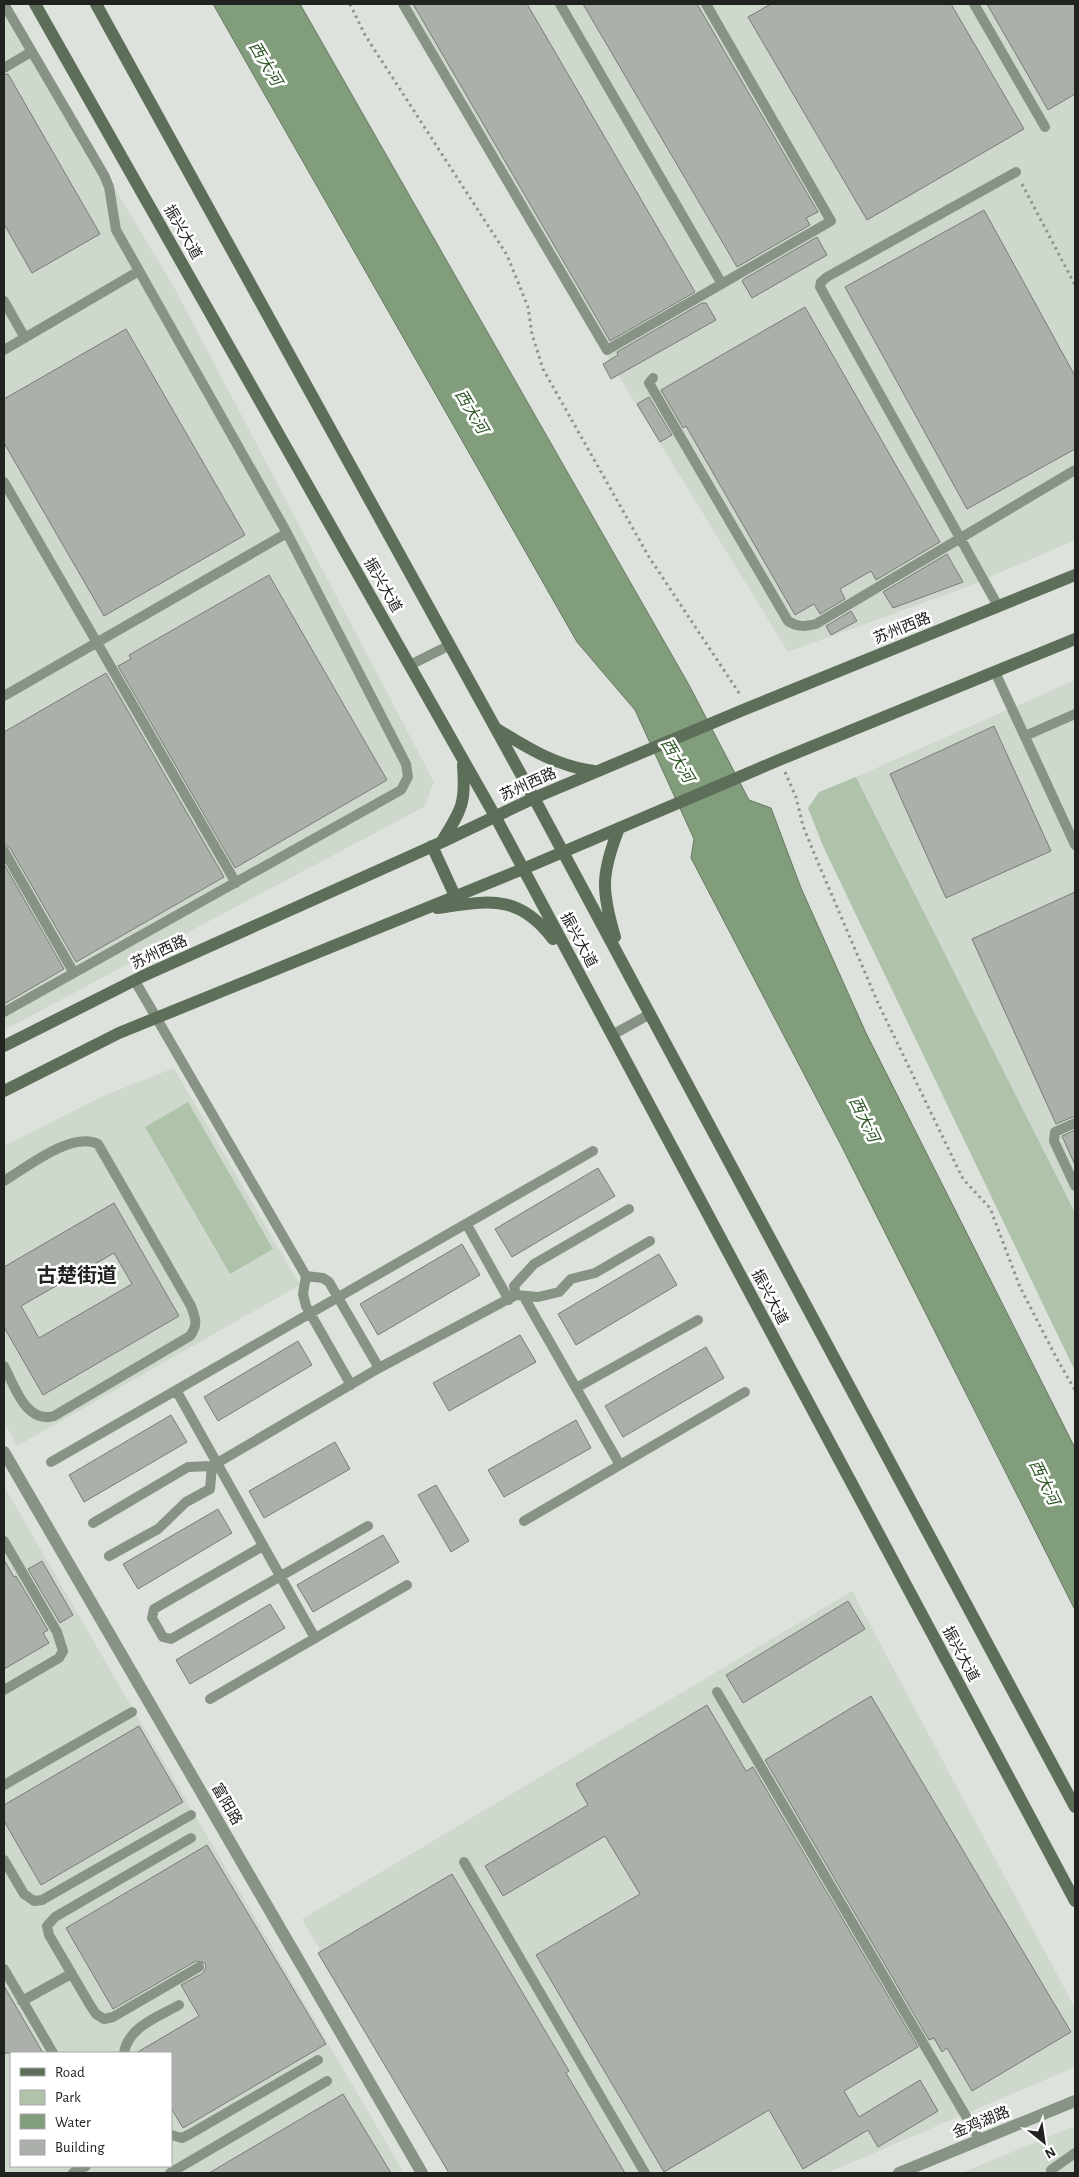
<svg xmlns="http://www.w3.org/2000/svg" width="1079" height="2177" font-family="'Alegreya Sans','Noto Sans SC',sans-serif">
  <rect width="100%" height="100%" fill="#dde3dc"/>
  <path fill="#ced8cc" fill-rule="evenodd" d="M4,4L174,287L434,782L424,807L4,1030Z
    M398,4H1075V540L967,587L788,652L623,383Z
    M1075,680V1213L856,777Z
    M174,1068L300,1285L17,1446L4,1422V1146L103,1096Z
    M4,1486L130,1704L404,2173H4ZM11,2053H171V2166H11Z
    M852,1591L1075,2008V2067L827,2173H449L302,1919Z
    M1075,2126V2173H961Z"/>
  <path fill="#afc3ab" d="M856,777L1075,1213V1371L823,846L808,808L819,792Z
    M188,1102L273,1249L230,1274L145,1127Z"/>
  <path fill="#829d7c" stroke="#657861" d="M213,4H300L689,685L749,800L771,808L801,888L866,1033L1075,1448V1610L840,1143L691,858L694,839L635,710L577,642Z"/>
  <path fill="#abb0aa" stroke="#787d77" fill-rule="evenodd" d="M413,4H527L695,292L610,341Z
    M583,4H697L818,212L806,218L810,225L737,267Z
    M771,4H951L1024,129L867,220L748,17Z
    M987,4H1075V94L1048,110Z
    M8,74L100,234L32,273L4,224V75Z
    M984,210L1075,376V449L967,509L845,287Z
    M817,237L827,255L752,298L742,281L744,279Z
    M702,303H706L716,320L611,379L603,364L618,355L617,352Z
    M805,307L940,542L876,580L871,571L840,589L845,599L820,614L814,604L795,615L686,426L683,428L661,390Z
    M126,329L245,535L104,616L4,443V399Z
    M649,397L672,435L660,442L637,404Z
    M947,554L963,582L893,608L883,592Z
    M269,575L387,780L235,868L118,666L131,659L129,655Z
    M851,611L857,621L831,635L826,626Z
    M106,673L224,877L76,962L10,848L4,844V732Z
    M994,726L1051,851L946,898L890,774Z
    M4,864L64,969L4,1004Z
    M1075,892V1116L1056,1124L972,939Z
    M1075,1130V1165L1062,1136Z
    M598,1168L615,1196L512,1257L495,1229Z
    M114,1203L179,1316L43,1395L4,1327V1267ZM114,1253L132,1284L39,1338L21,1306Z
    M462,1244L480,1275L378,1335L360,1304Z
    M659,1254L677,1285L576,1345L558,1314Z
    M520,1335L536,1362L449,1411L433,1383Z
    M298,1341L312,1365L218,1421L204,1397Z
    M706,1347L724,1378L623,1437L605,1406Z
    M171,1415L187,1442L84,1502L69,1475Z
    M576,1420L591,1448L504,1497L488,1470Z
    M335,1442L350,1469L264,1518L249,1491Z
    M436,1485L469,1541L451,1552L418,1495Z
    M218,1509L232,1533L138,1589L123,1564Z
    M383,1535L399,1562L313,1612L297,1585Z
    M4,1560L14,1577L16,1576L48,1630L43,1633L49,1643L4,1669Z
    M42,1561L73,1615L60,1623L28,1569Z
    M848,1601L865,1629L743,1703L726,1675Z
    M270,1604L285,1628L190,1684L176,1660Z
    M871,1696L1071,2032L972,2091L947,2048L942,2052L934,2038L929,2040L765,1760Z
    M707,1705L746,1771L753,1767L918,2047L844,2091L859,2117L920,2080L938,2111L878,2147L868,2130L803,2169L769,2110L664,2172L536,1955L640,1894L605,1836L503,1896L485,1866L588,1805L576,1784Z
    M139,1726L183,1802L41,1885L4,1821V1805Z
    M207,1845L326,2044L183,2128L171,2108V2053H136L199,2016L181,1985L203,1973L206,1967L205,1963L196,1961L113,2009L66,1928Z
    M452,1874L569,2071L566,2073L625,2173H449L318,1953Z
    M4,1986L43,2053H4Z
    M343,2094L391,2173H209Z"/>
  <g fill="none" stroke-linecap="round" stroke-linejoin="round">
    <path stroke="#8e938e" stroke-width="3" stroke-dasharray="2.5 4" stroke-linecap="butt" d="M350,4L365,35L507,255L528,307L532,334L543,369L649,557L741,696
      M1022,184L1075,285
      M785,772L796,797L803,826L816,858L878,1003L963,1179L990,1208L1020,1287L1057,1359L1075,1390"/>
    <path stroke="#879384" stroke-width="10" d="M4,4L104,175L109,187L116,230L287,533L406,764L408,777L401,790L4,1012
      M403,4L607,350L831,221L706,4
      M560,4L722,284
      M974,4L1045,127
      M4,68L31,52
      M4,301L25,338
      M4,350L139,271
      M653,378L649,383L788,621C797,627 805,627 816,624L1075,470
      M4,482L236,883
      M998,606L820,287L821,282L827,277L1016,172
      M410,665L450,645
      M995,672L1075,845
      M4,696L287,533
      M1025,736L1075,714
      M4,851L74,973
      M135,981L306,1276L303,1294L306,1306L351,1385
      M612,1035L650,1014
      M1075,1123L1055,1132L1054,1141L1075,1186
      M4,1181C27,1167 72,1131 98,1144L191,1306C196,1319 198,1325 190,1336L54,1416C26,1424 15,1387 4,1366
      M629,1209L534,1264L514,1286L516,1295L538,1297L559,1292L571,1279L595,1273L650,1241
      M467,1225L509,1300
      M306,1276L323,1278L329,1282L379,1368
      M524,1297L620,1465
      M576,1388L698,1320
      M176,1390L315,1638
      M51,1462L593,1151
      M212,1466L379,1368L516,1295
      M524,1521L745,1392
      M93,1523L188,1467L212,1466L210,1489L186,1502L158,1529L109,1556
      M4,1541L57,1632L63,1651L59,1658L4,1690
      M263,1546L154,1609L152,1618L163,1637L171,1639L368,1526
      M717,1692L980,2140
      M210,1699L407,1585
      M4,1785L132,1712
      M191,1838L55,1917L47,1926L49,1935L90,2005L96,2014L104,2019L113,2017L199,1967
      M4,1860L24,1894L34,1901L42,1900L191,1815
      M464,1862L645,2173
      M4,1969L53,2053
      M22,2001L71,1974
      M124,2053C128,2027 158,2017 179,2005
      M171,2135L182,2138L190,2134L318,2060
      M1051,2170L1075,2153
      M73,2173L86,2166
      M170,2173L327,2081"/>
    <path stroke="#879384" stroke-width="12" d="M4,1452L422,2173"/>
    <path stroke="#879384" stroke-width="12" d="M899,2173L1075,2101"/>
    <path stroke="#5d6e59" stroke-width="12" d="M35,4L495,816L1075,1901
      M96,4L534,798L1075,1807
      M497,729C529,749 557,766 594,771
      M442,841C462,809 466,803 463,765
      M432,846L455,896
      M437,908C489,901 518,893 553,939
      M615,937C601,890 601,874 619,828
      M4,1046L143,976L442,842L534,798L743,710L1075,575
      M4,1091L119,1033L523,869L779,760L1075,639"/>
  </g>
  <g text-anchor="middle" stroke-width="5" stroke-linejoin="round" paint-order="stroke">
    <g font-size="15" fill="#212321" stroke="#fff">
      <text transform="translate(183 232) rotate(60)" y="5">振兴大道</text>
      <text transform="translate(383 585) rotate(60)" y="5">振兴大道</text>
      <text transform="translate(902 628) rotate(-22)" y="5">苏州西路</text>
      <text transform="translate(528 784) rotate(-24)" y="5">苏州西路</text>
      <text transform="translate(579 940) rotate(62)" y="5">振兴大道</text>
      <text transform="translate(159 952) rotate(-25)" y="5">苏州西路</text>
      <text transform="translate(770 1297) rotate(62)" y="5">振兴大道</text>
      <text transform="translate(961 1654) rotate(62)" y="5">振兴大道</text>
      <text transform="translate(227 1804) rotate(60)" y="5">富阳路</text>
      <text transform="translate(981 2122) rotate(-22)" y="5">金鸡湖路</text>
    </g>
    <g font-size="16" font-style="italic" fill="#315828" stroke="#fff">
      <text transform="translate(266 63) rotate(59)" y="6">西大河</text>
      <text transform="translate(472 411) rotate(59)" y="6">西大河</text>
      <text transform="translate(678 760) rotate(59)" y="6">西大河</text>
      <text transform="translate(865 1119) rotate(64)" y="6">西大河</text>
      <text transform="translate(1045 1482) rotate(64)" y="6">西大河</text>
    </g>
    <g font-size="20" font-weight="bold" fill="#212321" stroke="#fff">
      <text x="77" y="1282">古楚街道</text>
    </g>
  </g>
  <rect width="1079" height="2177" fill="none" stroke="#212321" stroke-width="10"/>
  <rect x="10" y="2052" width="162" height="115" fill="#ffffff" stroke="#a6a7a6"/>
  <rect x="20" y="2068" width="25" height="8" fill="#5d6e59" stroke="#a6a7a6"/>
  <text x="55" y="2077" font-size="15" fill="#212321">Road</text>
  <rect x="20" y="2090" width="25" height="15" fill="#afc3ab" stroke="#a6a7a6"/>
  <text x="55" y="2102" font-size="15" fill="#212321">Park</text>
  <rect x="20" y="2114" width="25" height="15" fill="#829d7c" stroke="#a6a7a6"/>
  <text x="55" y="2127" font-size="15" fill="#212321">Water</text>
  <rect x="20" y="2140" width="25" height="15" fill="#abb0aa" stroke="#a6a7a6"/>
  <text x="55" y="2152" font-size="15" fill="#212321">Building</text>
  <g transform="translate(1044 2142) rotate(150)" stroke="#ffffff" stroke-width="4" paint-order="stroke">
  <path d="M0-4L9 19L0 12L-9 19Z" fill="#212321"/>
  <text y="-8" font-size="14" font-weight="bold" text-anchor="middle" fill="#212321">N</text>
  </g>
</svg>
